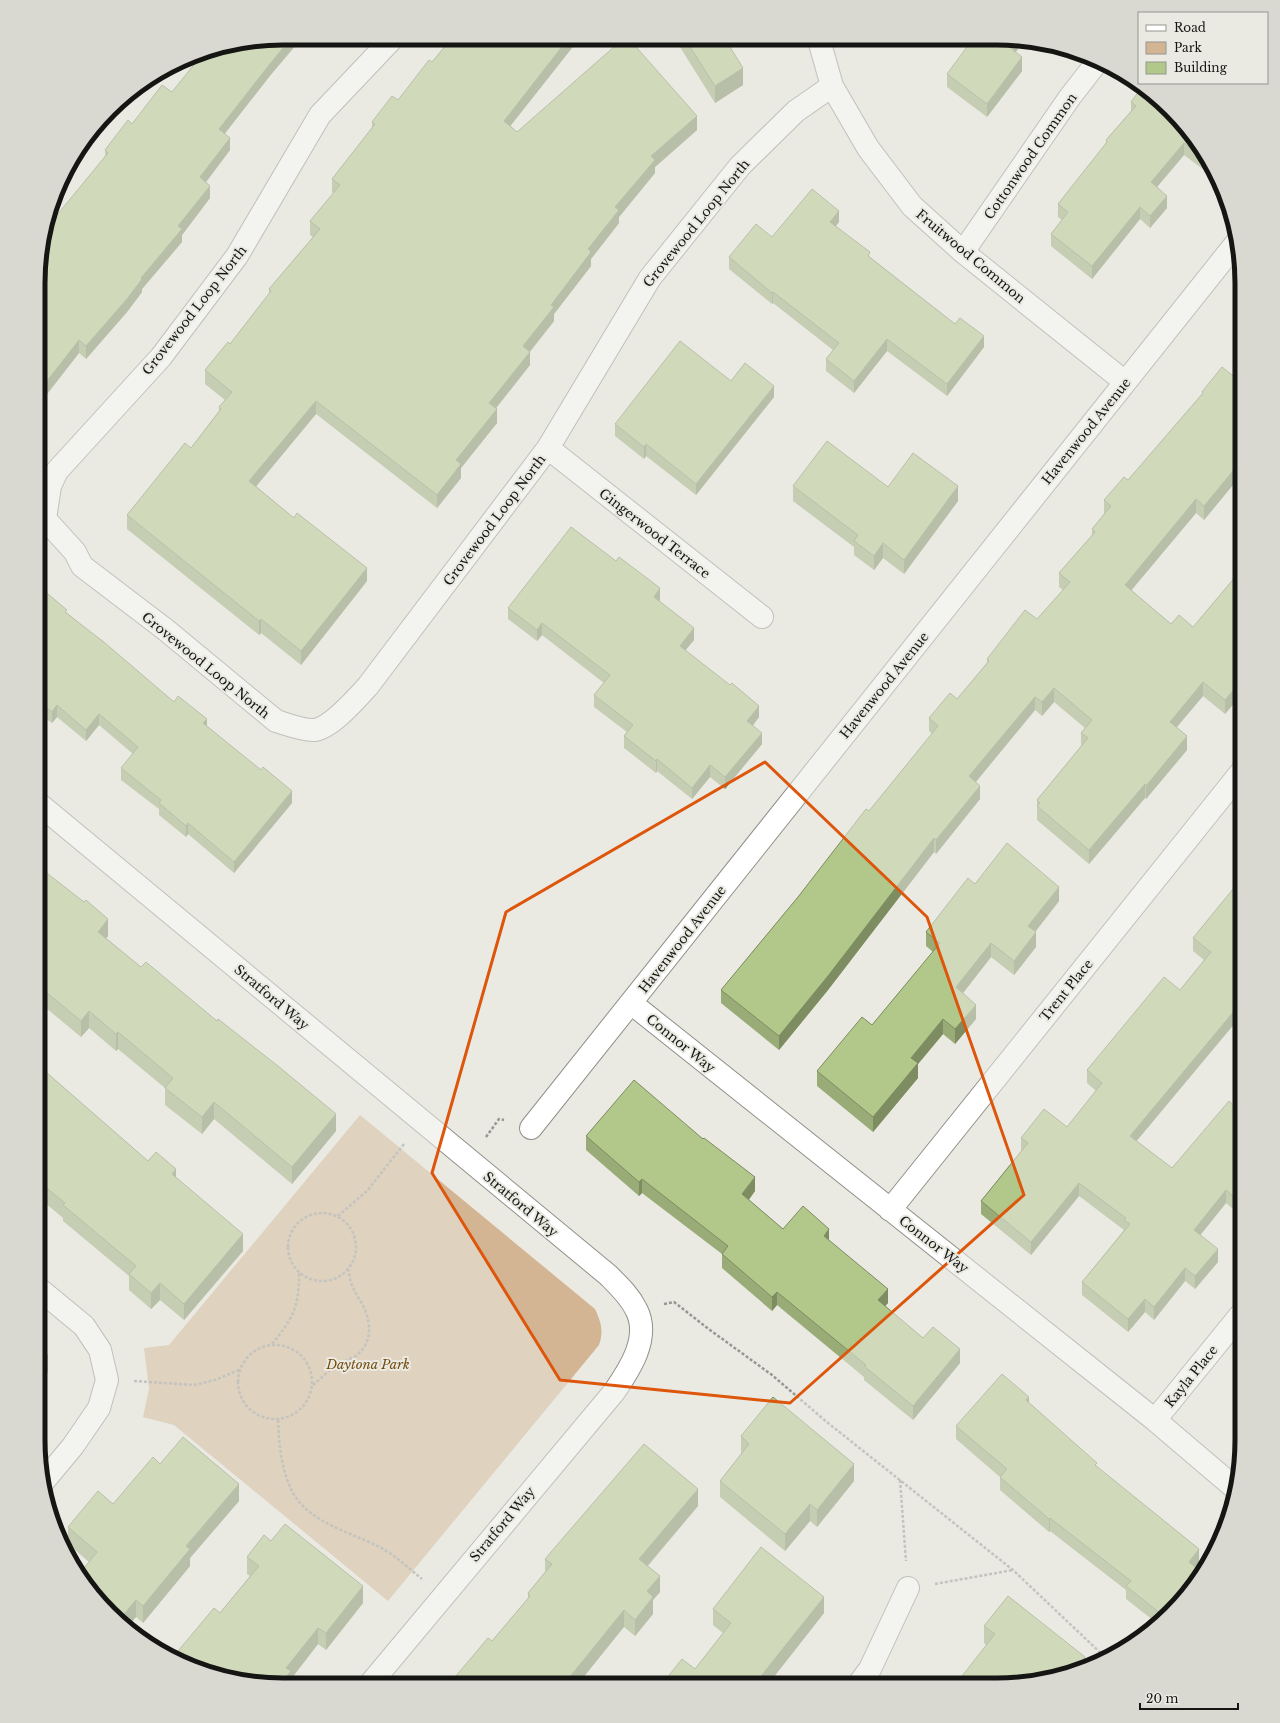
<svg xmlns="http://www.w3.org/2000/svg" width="1280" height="1723" font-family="'Libre Baskerville',serif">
  <rect width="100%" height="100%" fill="#eaeae3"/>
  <path fill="#d3b593" d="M360,1115L595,1309C601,1322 604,1331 599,1345L388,1601L174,1425L143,1417L149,1389L144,1348L169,1345Z"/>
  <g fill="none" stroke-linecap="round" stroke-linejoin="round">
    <defs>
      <path id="minor" d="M393,38L320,115L237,256L161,357L57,471L50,486L45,519L75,552L82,566L166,630L276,721C286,724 304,731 315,730C332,727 356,699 368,686L548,448L650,278L740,166L796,111L832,86
        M819,40L832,86L868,148L912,206L963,252L1125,382
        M963,252L1070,97L1098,61
        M548,448L762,617
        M39,804L608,1275C618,1285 629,1295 636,1309C651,1337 630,1369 614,1392L371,1683
        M631,1003L1155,1420L1235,1488
        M531,1128L1237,242
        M890,1210L1242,771
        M38,1288L84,1326L100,1350L107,1380L99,1408L73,1446L43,1482
        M1155,1420L1242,1313
        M858,1685L870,1669L908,1588"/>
    </defs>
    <use href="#minor" stroke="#90908a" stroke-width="24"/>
    <path stroke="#979792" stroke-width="2.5" stroke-dasharray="3 2" stroke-linecap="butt" d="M486,1137L499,1119L504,1120
      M288 1247a34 34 0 1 1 68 0a34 34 0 1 1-68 0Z
      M338,1216L367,1191L404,1144
      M664,1304L674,1302L710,1330L772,1375L828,1423L1013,1570L1107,1659
      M272,1344C293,1318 299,1308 299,1273
      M238 1382a37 37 0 1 1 74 0a37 37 0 1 1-74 0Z
      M134,1381L194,1385L215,1380L239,1370
      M313,1385C320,1379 327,1372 334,1367C340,1363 347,1360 354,1357C371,1346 372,1327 365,1310C358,1294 350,1289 349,1270
      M278,1420C279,1444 281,1469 292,1491C310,1526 358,1533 388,1552C400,1560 411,1570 422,1579
      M900,1480L906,1561
      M935,1584L1013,1570"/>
    <use href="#minor" stroke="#fff" stroke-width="22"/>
  </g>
  <path fill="#99ac78" d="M452,38L579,39L510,126L517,132L697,130L655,167V173L619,217V223L591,259V266L554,314V321L530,352V365L496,408L497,423L461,468V478L437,508L316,414L256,486L367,581L301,665L261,633L259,635L127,529V515L191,448L219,411V407L225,400L205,384V370L230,344L269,294V289L313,237L310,235V221L334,194L332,192V179L372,128V122L398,100L432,62Z
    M675,39H725L743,85L715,103Z
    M1025,40L1015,52L1022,71L987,117L947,87V74Z
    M269,77L225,133L230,150L206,182L210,198L182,235V242L142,289V292L127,312L86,359L79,353L40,403V251L105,156V150L132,124L172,92Z
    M1142,87L1209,163L1204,170L1184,155L1157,187L1167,208L1150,228L1140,219L1092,279L1051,246V234L1062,220L1058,217V204L1106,144V140L1131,111V102Z
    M839,222L836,226L870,257L984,347L947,396L887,351L854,393L826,371V359L833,350L773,303L772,304L729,269V257L772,237Z
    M1242,373V474L1204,520L1196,513L1131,590L1171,624L1193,627L1242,569V694L1225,714L1203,696L1177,727L1187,750L1146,799L1145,798L1089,864L1037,820V800L1081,746V733L1085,728L1054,702L1042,716L1035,710L976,782L980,799L936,854L934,852L828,990L779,1050L721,1003V990L869,811L932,734L929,731V718L957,699L987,663V659L1037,619L1063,590L1059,587V573L1092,535V529L1104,514V500L1128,480L1202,394V392L1237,379Z
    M731,381L774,397L696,495L646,456L644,459L615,436V424Z
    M793,486L888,487L958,501L904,574L883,558L874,570L854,555V547L793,501Z
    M40,592L67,613L174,702L207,726L292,803L234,873L188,834L186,837L159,815V809L121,780V768L133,754L99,725L86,741L57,717L52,723L39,714Z
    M660,600L659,601L694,640L685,650L759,717L753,726L762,744L725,789L710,777L692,799L657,771L656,773L624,748V736L627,732L594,707V695L604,683L542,635L537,641L508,619V608Z
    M39,867L108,936L106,938L336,1131L292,1184L214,1119L202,1134L165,1105V1088L118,1049L116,1051L89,1028L81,1037L46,1008L39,1017Z
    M975,884L1059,901L1035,932L1036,947L1014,975L991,957L963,993L976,1019L955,1044L943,1034L918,1064V1078L873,1132L817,1086V1071L872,1025L933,952L926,946V932Z
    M1233,889L1240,1007V1017L1136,1141L1172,1168L1238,1109L1242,1104L1239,1214L1226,1203L1200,1235L1218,1262L1195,1289L1185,1281L1154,1320L1145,1312L1128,1332L1082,1295V1282L1124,1230L1079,1196L1031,1255L981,1214V1201L1021,1151V1138L1067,1127L1096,1091L1087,1083V1070L1180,990L1204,960L1193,951V938Z
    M39,1066L148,1161L176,1177L243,1251L184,1320L160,1300L151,1309L129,1290V1276L63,1221V1218L38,1197Z
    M586,1136L755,1191L749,1200L783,1229L829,1240L888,1303L885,1306L923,1338L960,1363L913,1420L864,1380V1377L777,1305L772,1311L722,1268V1254L642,1193L639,1196L586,1150Z
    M1029,1403L1199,1562L1195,1567L1201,1576L1158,1624L1126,1599V1590L1050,1531L1049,1532L1000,1490V1477L956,1439V1426Z
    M741,1436L854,1481L817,1527L810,1521L785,1551L720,1497V1481L741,1454Z
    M160,1464L239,1501L190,1558V1566L143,1623L136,1617L127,1627L99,1602L89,1562L68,1544V1527L113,1504Z
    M698,1506L648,1566L660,1592L653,1600V1614L635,1636L624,1627L450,1683L492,1641L528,1599V1593L545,1572V1559Z
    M271,1541L363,1603L326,1650L318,1644L291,1679V1683L220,1613L250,1576L247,1574V1557Z
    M713,1609L824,1613L769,1683V1684L695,1669L723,1633L713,1625Z
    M984,1626L1085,1667L986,1645L984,1643Z"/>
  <path fill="#7d8c61" d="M291,38H302L269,77L219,141V129L269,65Z
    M568,39H579L504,134V121Z
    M1014,40H1025L1009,61V47Z
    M1022,57V71L987,117V104Z
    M743,68V85L715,103V86Z
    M697,116V130L655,167V173L619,217V223L591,259V266L554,314V321L523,360V346L615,207L651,156Z
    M230,138V150L200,190V177Z
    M1184,143V155L1151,194V182Z
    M1205,156L1209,163L1204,170V158Z
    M210,186V198L182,235V242L142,289V292L127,312L86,359V346L141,278L178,226Z
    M1167,196V208L1150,228V216Z
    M1140,207V219L1092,279V266Z
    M839,211V222L830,233V222Z
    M773,292V303L772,304V293Z
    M984,336V347L947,396V384Z
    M887,339V351L854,393V381Z
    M79,340V353L40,403V390Z
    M530,352V365L489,417V403Z
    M774,386V397L696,495V484Z
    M316,401V414L249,495V481Z
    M497,409V423L461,468V478L437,508V495L456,460Z
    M646,444V456L644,459V447Z
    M1242,460V474L1204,520V506Z
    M958,486V501L904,574V560Z
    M1196,499V513L1125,598V585Z
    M883,543V558L874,570V556Z
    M367,568V581L301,665V651Z
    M660,588V600L654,608V597Z
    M261,619V633L259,635V621Z
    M542,623V635L537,641V630Z
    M694,628V640L680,657V646Z
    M1242,680V694L1225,714V700Z
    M1203,682V696L1170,735V722Z
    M1054,688V702L1042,716V702Z
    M1035,697V710L969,790V776Z
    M57,705V717L52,723V712Z
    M759,706V717L747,732V721Z
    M99,714V725L86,741V730Z
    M207,719V731L203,723Z
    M762,733V744L725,789V777Z
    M1187,736V750L1146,799V786Z
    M657,759V771L656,773V761Z
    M710,765V777L692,799V788Z
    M1145,784V798L1089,864V850Z
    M980,786V799L936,854V840Z
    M292,791V803L234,873V862Z
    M188,823V834L186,837V826Z
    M934,838V852L828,990L779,1050V1036Z
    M1059,887V901L1028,941V926Z
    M108,919V936L98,948V932Z
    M1036,932V947L1014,975V961Z
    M991,943V957L956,1002V987Z
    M46,992V1008L39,1017V1000Z
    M1242,993V1006L1240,1007V1017L1130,1149V1136Z
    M976,1005V1019L955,1044V1029Z
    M89,1011V1028L81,1037V1021Z
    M943,1019V1034L918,1064V1078L873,1132V1117L911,1058Z
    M118,1032V1049L116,1051V1034Z
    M214,1102V1119L202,1134V1117Z
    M336,1114V1131L292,1184V1167Z
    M176,1169V1185L172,1174Z
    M755,1177V1191L742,1208V1194Z
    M642,1179V1193L639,1196V1182Z
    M1079,1183V1196L1031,1255V1242Z
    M1226,1190V1203L1194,1243V1230Z
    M1242,1198V1212L1239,1214V1201Z
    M829,1229V1243L824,1236Z
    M243,1234V1251L184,1320V1304Z
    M1218,1249V1262L1195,1289V1276Z
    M1185,1268V1281L1154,1320V1307Z
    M160,1283V1300L151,1309V1293Z
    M888,1289V1303L878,1314V1300Z
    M777,1292V1305L772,1311V1297Z
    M1145,1299V1312L1128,1332V1319Z
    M960,1349V1363L913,1420V1406Z
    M48,1355V1372L38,1383V1366Z
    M1029,1397V1410L1026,1400Z
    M854,1464V1481L817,1527V1510Z
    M239,1484V1501L190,1558V1566L143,1623V1606L186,1546Z
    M698,1489V1506L639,1575V1559Z
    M810,1504V1521L785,1551V1534Z
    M1050,1518V1531L1049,1532V1519Z
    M1199,1549V1562L1189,1575V1562Z
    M660,1576V1592L653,1600V1614L635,1636V1620L647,1591Z
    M363,1586V1603L326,1650V1633Z
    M824,1597V1613L769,1683V1684H761V1676Z
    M136,1600V1617L127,1627L119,1620Z
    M624,1610V1627L578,1684H564Z
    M318,1628V1644L291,1679V1683H281L286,1668Z
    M1085,1657V1667L1074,1671Z"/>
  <path fill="#b2c88b" stroke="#7d8c61" d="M283,38H291L269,65L219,129L230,138L200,177L210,186L178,226L182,229L141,278L142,279L127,299L86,346L79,340L40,390V251L48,226L108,153L105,150L128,120L132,124L162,85L172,92L205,51Z
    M452,38L568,39L504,121L517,132L623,39H629L697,116L651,156L655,160L615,207L619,210L588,249L591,252L551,305L554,307L523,346L530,352L489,403L497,409L456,460L461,464L437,495L316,401L249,481L294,518L297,513L367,568L301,651L261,619L259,621L127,515L185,443L191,448L221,409L219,407L232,392L205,370L228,342L230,344L271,291L269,289L320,229L310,221L340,185L332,179L375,124L372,122L392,96L398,100L429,60L432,62Z
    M685,39H725L743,68L715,86Z
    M972,40H1014L1009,47L1022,57L987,104L947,74Z
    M1142,87L1181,121L1205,156L1204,158L1184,143L1151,182L1167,196L1150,216L1140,207L1092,266L1051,234L1068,212L1058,204L1107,142L1106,140L1136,106L1131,102Z
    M812,189L839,211L830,222L870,252L868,256L955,324L960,318L984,336L947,384L887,339L854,381L826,359L839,343L773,292L772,293L729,257L756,224L772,237Z
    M680,341L731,381L745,363L774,386L696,484L646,444L644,447L615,424Z
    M1222,367L1237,379L1242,373V460L1204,506L1196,499L1125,585L1171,624L1179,615L1193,627L1242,569V680L1225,700L1203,682L1170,722L1187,736L1146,786L1145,784L1089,850L1037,806L1040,803L1037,800L1088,738L1081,733L1092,720L1054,688L1042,702L1035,697L969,776L980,786L936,840L934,838L828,976L779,1036L721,990L798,897L866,809L869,811L938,726L929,718L950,693L957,699L989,661L987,659L1025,610L1037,619L1070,582L1059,573L1095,532L1092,529L1111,506L1104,500L1124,477L1128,480L1203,393L1202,392Z
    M827,441L888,487L913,453L958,486L904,560L883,543L874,556L854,541L858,535L793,486Z
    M571,527L616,561L619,557L660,588L654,597L694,628L680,646L730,685L732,683L759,706L747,721L762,733L725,777L710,765L692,788L657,759L656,761L624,736L633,725L594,695L610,675L542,623L537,630L508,608Z
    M42,589L67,610L65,612L105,643L174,702L178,696L207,719L203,723L261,770L263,767L292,791L234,862L188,823L186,826L159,803L161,800L121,768L138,747L99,714L86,730L57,705L52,712L39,702L40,592Z
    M1007,843L1059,887L1028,926L1036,932L1014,961L991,943L956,987L976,1005L955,1029L943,1019L911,1058L918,1063L873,1117L817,1071L862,1017L872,1025L940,943L926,932L968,878L975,884Z
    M39,867L84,902L86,900L108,919L98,932L141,967L146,962L217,1021L218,1019L278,1066L336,1114L292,1167L214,1102L202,1117L165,1088L173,1078L118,1032L116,1034L89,1011L81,1021L46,992L39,1000Z
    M1233,889L1242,896V993L1236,1000L1240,1004L1130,1136L1172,1168L1229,1101L1238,1109L1242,1104V1198L1239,1201L1226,1190L1194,1230L1218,1249L1195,1276L1185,1268L1154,1307L1145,1299L1128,1319L1082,1282L1130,1224L1124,1220L1126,1218L1079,1183L1031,1242L981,1201L1028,1143L1021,1138L1044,1109L1067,1127L1102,1083L1087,1070L1164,977L1180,990L1211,952L1193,938Z
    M39,1066L148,1161L156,1152L176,1169L172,1174L243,1234L184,1304L160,1283L151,1293L129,1274L136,1266L63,1205L65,1203L38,1181Z
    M634,1080L703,1139L704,1138L755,1177L742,1194L783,1229L803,1206L829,1229L824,1236L888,1289L878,1300L923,1338L933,1327L960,1349L913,1406L864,1366L866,1365L777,1292L772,1297L722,1254L728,1246L642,1179L639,1182L586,1136Z
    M38,1347L48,1355L38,1366Z
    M1002,1374L1029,1397L1026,1400L1097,1463L1095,1465L1199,1549L1189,1562L1202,1573L1201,1576L1165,1617L1126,1586L1131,1581L1050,1518L1049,1519L1000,1477L1007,1469L956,1426Z
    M773,1397L854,1464L817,1510L810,1504L785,1534L720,1481L749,1444L741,1436Z
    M183,1437L239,1484L186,1546L190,1549L143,1606L136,1600L119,1620L99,1602L80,1573L97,1552L68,1527L98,1491L113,1504L153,1457L160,1464Z
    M644,1444L698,1489L639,1559L660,1576L647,1591L653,1597L635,1620L624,1610L564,1684L448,1683L449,1682L450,1683L488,1638L492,1641L530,1596L528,1593L552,1564L545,1559Z
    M285,1524L363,1586L326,1633L318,1628L286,1668L291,1671L281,1683H251L204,1672L173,1657L214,1608L220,1613L259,1566L247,1557L264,1535L271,1541Z
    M761,1547L824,1597L761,1676L769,1683L767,1684H662L682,1659L695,1669L731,1623L713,1609Z
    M1008,1596L1085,1657L1074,1671L1060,1677L997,1685H955L995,1634L984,1626Z
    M937,1677L947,1685H931Z"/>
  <path d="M0 0H1280V1723H0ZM765,762L927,917L1024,1195L790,1403L560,1380L432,1173L506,912Z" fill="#eaeae3" fill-opacity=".55" fill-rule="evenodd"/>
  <path fill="none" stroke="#dd560c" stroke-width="3" stroke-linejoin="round" d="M765,762L927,917L1024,1195L790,1403L560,1380L432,1173L506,912Z"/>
  <g text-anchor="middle" stroke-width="4" stroke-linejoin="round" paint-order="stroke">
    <g font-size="13" fill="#151513" stroke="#eaeae3">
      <text transform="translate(1030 156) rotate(-55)" y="5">Cottonwood Common</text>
      <text transform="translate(696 223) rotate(-51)" y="5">Grovewood Loop North</text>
      <text transform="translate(971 256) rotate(40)" y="5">Fruitwood Common</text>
      <text transform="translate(194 310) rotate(-52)" y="5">Grovewood Loop North</text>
      <text transform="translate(1086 431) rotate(-51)" y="5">Havenwood Avenue</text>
      <text transform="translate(494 520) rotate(-53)" y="5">Grovewood Loop North</text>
      <text transform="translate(655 533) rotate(38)" y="5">Gingerwood Terrace</text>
      <text transform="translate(206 665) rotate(39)" y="5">Grovewood Loop North</text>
      <text transform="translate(884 685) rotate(-51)" y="5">Havenwood Avenue</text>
      <text transform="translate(682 939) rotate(-52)" y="5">Havenwood Avenue</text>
      <text transform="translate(1066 990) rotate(-51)" y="5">Trent Place</text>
      <text transform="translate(272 997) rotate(40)" y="5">Stratford Way</text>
      <text transform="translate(681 1043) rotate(39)" y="5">Connor Way</text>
      <text transform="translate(521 1204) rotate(40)" y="5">Stratford Way</text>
      <text transform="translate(934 1244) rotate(38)" y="5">Connor Way</text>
      <text transform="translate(1191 1376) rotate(-51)" y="5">Kayla Place</text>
      <text transform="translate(502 1524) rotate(-50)" y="5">Stratford Way</text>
    </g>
    <g font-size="13" font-style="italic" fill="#754b0c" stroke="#eaeae3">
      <text x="368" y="1369">Daytona Park</text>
    </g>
  </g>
  <path d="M0 0H1280V1723H0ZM283 45H997A238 238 0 0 1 1235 283V1440A238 238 0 0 1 997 1678H283A238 238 0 0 1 45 1440V283A238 238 0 0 1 283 45Z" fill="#d9d9d2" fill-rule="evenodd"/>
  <path fill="none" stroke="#151513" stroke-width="5" d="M283 45H997A238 238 0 0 1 1235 283V1440A238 238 0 0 1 997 1678H283A238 238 0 0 1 45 1440V283A238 238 0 0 1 283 45Z"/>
  <rect x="1138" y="12" width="130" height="72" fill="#eaeae3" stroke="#959590"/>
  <rect x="1146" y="25" width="20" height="6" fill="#ffffff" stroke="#959590"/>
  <text x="1174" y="32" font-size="12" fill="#151513">Road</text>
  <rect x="1146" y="42" width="20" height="12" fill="#d3b593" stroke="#959590"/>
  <text x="1174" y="52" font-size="12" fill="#151513">Park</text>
  <rect x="1146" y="62" width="20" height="12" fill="#b2c88b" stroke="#959590"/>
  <text x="1174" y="72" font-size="12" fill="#151513">Building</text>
  <path d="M1140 1703v6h98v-6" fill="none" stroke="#151513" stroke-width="2"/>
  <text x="1146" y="1703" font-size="12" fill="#151513" stroke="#eaeae3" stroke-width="3" paint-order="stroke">20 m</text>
</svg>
